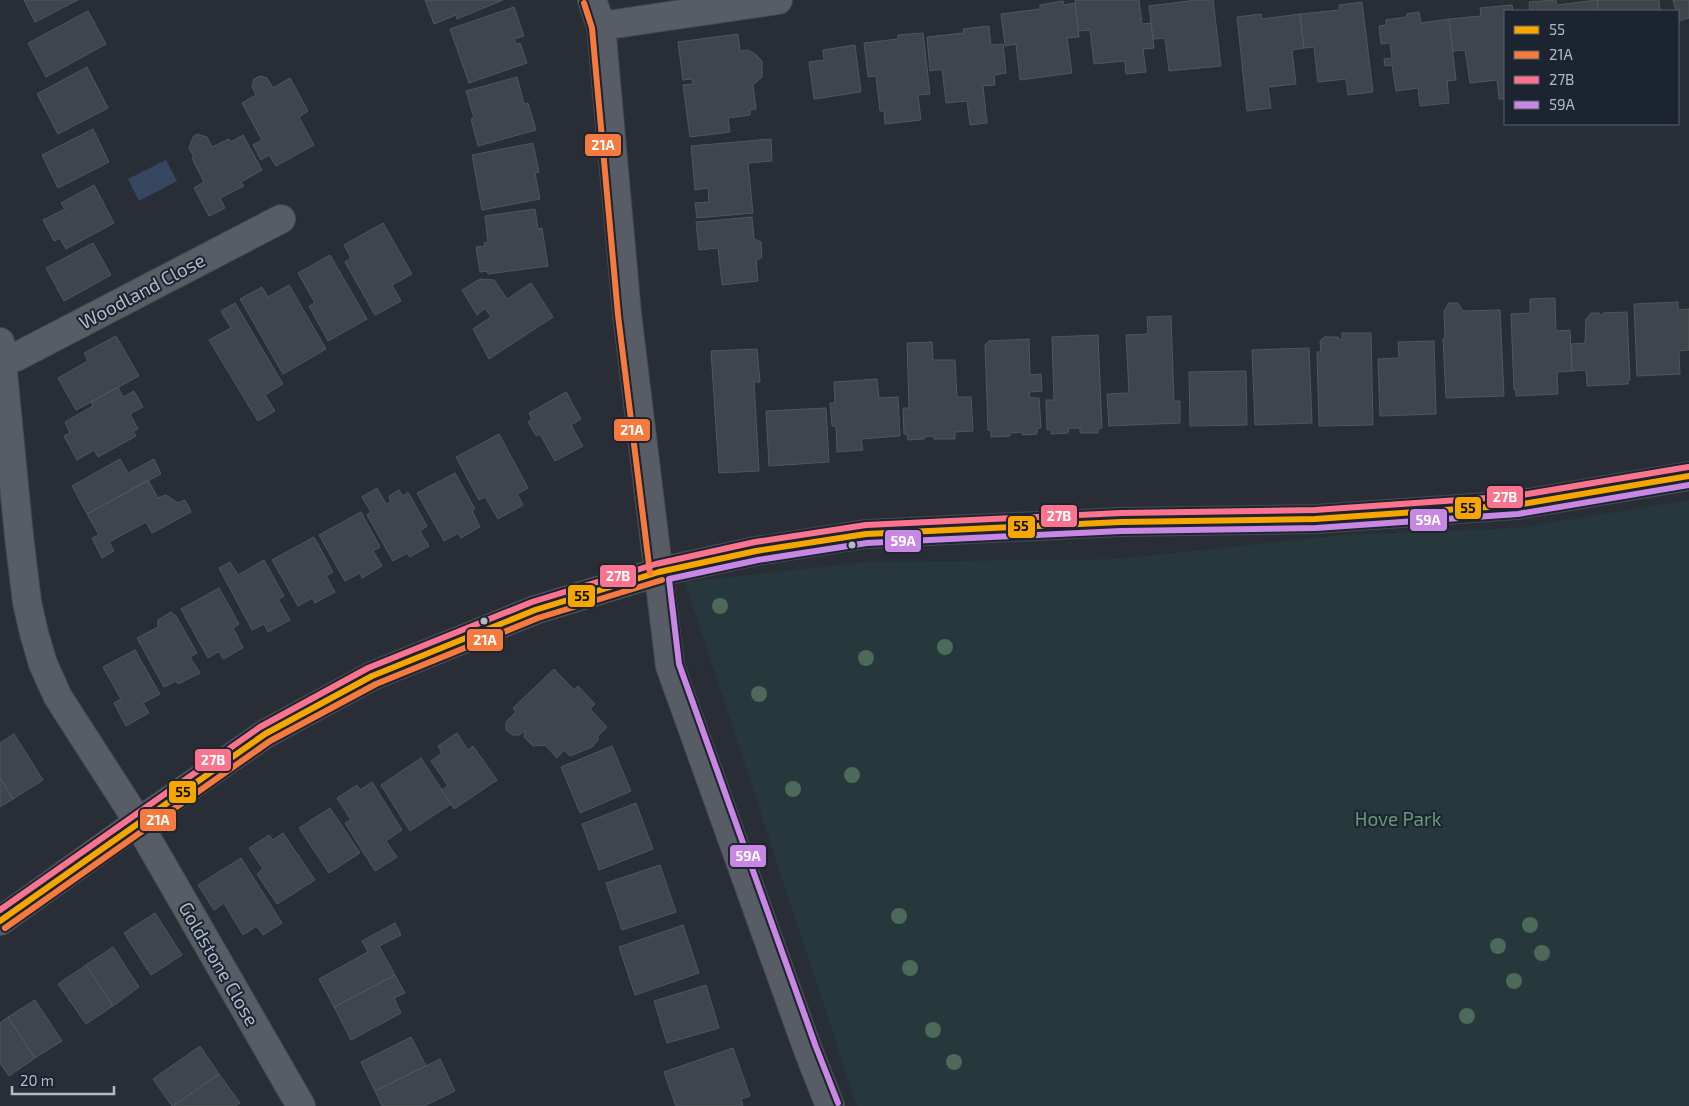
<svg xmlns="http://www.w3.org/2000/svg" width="1689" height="1106" font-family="'Exo 2',sans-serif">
  <rect width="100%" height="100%" fill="#292e36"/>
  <path fill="#26383c" d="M1689,500V1106H857L685,582L867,562L1117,559L1343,535L1518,528Z"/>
  <path fill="#374761" d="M166,160L177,181L139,201L128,179Z"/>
  <path fill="#40444c" stroke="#51565d" d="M24,0H78L35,22Z
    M425,0H503L457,19L456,15L434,24Z
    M1075,0H1139L1142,24L1151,23L1154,48L1143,49L1146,72L1126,74L1125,61L1094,64L1090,30L1078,31Z
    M1188,0H1213L1221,66L1169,71L1165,38L1153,39L1149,6L1189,1Z
    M1556,0L1557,5L1597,0L1598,11H1530L1529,2Z
    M1597,0H1659L1660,11H1598Z
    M1673,0H1689V18L1679,21L1678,11H1676Z
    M1063,1L1064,5L1075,3L1079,37L1067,38L1072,73L1020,80L1016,44L1005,46L1001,14L1040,9V5Z
    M1362,2L1373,92L1348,95L1346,79L1318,82L1314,47L1304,48L1300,14L1339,10V5Z
    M1512,5L1513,11H1505V99H1499L1497,80L1470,83L1465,50L1453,51L1449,19L1481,16L1480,8Z
    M514,7L524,36L514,39L516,44L520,43L527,63L469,83L450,29Z
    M88,11L106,44L46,77L28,43Z
    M1419,12L1421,23L1449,19L1456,80L1447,81L1449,103L1420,106L1418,88L1396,91L1392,65L1385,66L1384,59L1392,58L1390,43L1381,44L1379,26L1386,25V20L1406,17L1407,14Z
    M1261,14L1262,19L1300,14L1304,48L1292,50L1296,84L1268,87L1271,108L1247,111L1237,17Z
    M989,26L991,45L1003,44L1006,73L994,75L995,85L983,86L987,123L970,125L967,101L946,103L942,69L930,71L927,37L964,33L963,29Z
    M923,33L930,94L918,95L921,120L885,124L884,111H880L876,76L868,77L864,43L898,39V35Z
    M738,34L740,51L747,50L754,53L762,61V77L753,85L756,109L750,110V115L728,118L730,132L690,137L683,85L693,84L692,79L683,80L678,42Z
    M855,45L861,92L814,99L809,62L824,60L823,50Z
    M87,67L108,108L58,134L37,94Z
    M260,76L267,78L273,88L290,78L308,111L299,117L314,145L276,166L269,155L261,160L253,145L262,140L242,103L256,95L252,87L254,79Z
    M517,77L524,104L528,103L536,130L478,146L471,119L474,118L466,91Z
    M93,129L109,162L58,188L42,155Z
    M197,134L207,137L212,147L229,139L231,142L243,135L262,170L241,182L244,186L220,198L225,208L209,216L194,188L204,182L192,158L194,157L189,148L193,137Z
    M771,139L772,161L748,163L753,213L697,218L695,203L709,202L708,188L695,190L691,146Z
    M533,143L539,172L535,173L540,199L482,210L472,155Z
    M94,185L114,223L66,249L60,238L54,241L43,220L65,209L61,203Z
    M535,209L538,229L542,228L548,266L488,274L487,271L480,272L476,247L485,246L484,243L488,242L485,216Z
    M752,217L754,239L761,242L762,257L756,261L758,281L722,285L718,248L699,250L696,222Z
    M383,223L412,274L392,285L401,301L375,315L345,262L351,258L344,245Z
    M93,243L111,275L64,301L46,268Z
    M330,255L367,319L328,341L309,306L315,303L298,273Z
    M480,279L494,280L507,299L531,283L553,317L489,359L473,329L491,317L485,308L477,315L462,290Z
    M289,285L326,349L283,374L240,299L262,287L268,297Z
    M1555,298L1556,331L1570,330L1572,371L1557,372L1558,394L1516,396V389L1514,390L1511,314L1530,313V299Z
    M1678,302V310L1689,309V350L1679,351L1680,374L1637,376L1634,304Z
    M235,303L283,384L265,395L275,411L258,421L209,340L231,328L221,311Z
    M1449,303H1458L1463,311L1500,310L1504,396L1446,398L1443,339L1445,338L1444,311Z
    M1627,312L1630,380H1628V384L1587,386L1586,370L1572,371L1571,344L1585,343L1586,319L1591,313H1599L1603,317V313Z
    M1171,316L1174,401H1180V423L1109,426L1107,394L1129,393L1126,335L1148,334L1147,317Z
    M1342,333H1371L1373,425L1319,426L1317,352H1321L1320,341L1324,337H1338L1342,341Z
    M1098,335L1102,428L1098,429V433H1080V428H1069L1068,433L1051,434V429L1047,430L1046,400H1054L1052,337Z
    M116,336L139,376L76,410L58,378L88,361L84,353Z
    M1029,339L1030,375L1041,374L1042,391L1029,392L1030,398H1039L1041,428L1037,429V434L1022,435V432L1010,433V436L991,437V430H988L985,345L989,341Z
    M1434,341L1436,414L1380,416L1378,359L1399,358L1398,342Z
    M932,342L933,360H955L957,397H971L973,431L955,432V439H934V436L924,437V439L908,440L907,434H904L903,408H909L907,343Z
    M1309,348L1312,423L1255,425L1252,350Z
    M757,349L760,382H754L759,471L719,473L711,351Z
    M1246,371L1247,425L1190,426L1189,372Z
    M877,379L879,398L898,397L900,436L861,439L863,450L837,452L836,426H832L830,403H835L834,382Z
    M118,387L123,397L134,391L143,407L130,414L138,429L133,431L136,436L98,457L94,450L77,460L64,436L70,433L65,422L93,406L91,402Z
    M566,392L581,419L571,425L583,446L555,461L540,434L536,436L528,422L532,419L529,413Z
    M826,408L829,462L769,466L766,411Z
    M499,434L528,488L517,494L523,505L498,519L485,497L479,500L456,457Z
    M120,459L128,473L154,459L161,474L87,514L72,486Z
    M455,473L475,509L472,511L480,527L461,538L458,533L444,541L417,493Z
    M148,480L158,498L166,495L178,503L185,500L191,512L152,533L146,522L109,542L114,551L102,558L92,538L99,535L87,514Z
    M377,488L386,504L391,502L389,496L399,490L403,496L408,492L427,526L420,531L429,546L410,557L407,553L393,561L367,515L371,512L362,497Z
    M361,512L380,547L373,551L382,566L362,578L360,573L345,581L319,535Z
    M314,537L333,572L326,576L335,592L315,603L312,598L298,606L272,560Z
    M264,560L284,596L278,599L290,620L268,632L264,624L252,630L219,568L230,562L238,575Z
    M219,588L239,624L233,628L243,648L223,659L219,651L208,658L181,609Z
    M171,612L176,616L197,653L190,657L200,673L178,684L176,681L164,687L137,638L158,627V620Z
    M135,650L160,694L143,703L149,713L126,726L114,703L121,699L103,667Z
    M554,669L574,690L578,686L595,704L590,709L607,727L597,737L599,739L592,747L570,756L564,750L557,758L545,745L533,746L524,737L525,730L520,735H512L506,730V722L516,712L513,708Z
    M457,733L468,750L473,746L497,780L454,809L442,790L448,786L431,761L442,753L438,746Z
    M14,734L43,780L13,799L0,778V743Z
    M612,746L631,791L580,813L561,767Z
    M421,758L451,804L410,831L381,785Z
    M0,778L13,799L0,807Z
    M372,782L402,830L386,841L397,857L375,871L345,823L351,820L337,798L357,785L360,790Z
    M636,803L653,849L599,870L582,824Z
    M330,808L360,853L329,873L299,828Z
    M283,833L315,880L277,904L257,874L263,869L249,848L269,835L273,840Z
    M241,858L282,923L263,935L257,926L243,935L224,903L214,910L198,885Z
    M660,865L676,912L622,930L606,883Z
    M155,913L182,955L151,975L124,933Z
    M395,923L401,935L379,946L395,975L334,1007L319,979L368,952L362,941Z
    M683,925L699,973L635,995L619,947Z
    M113,947L139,987L113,1006L86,965Z
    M86,965L113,1006L86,1024L58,984Z
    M395,975L405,993L394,998L401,1013L351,1040L334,1007Z
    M706,985L719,1028L667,1043L654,1001Z
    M35,1000L62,1041L35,1058L8,1017Z
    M8,1017L35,1058L9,1076L0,1063V1023Z
    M411,1037L426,1066L375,1091L361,1062Z
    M200,1046L219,1074L172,1106L153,1079Z
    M733,1048L750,1096L741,1099L743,1106H676L664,1072Z
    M440,1059L455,1091L424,1106H382L375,1091Z
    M219,1074L240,1103L235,1106H174Z"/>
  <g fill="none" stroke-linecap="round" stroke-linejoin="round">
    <defs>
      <path id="minor" d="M592,0L601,26L627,314L670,666L808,1050L830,1106
        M601,26L778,0
        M0,342L19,536L27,602L34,633L43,664L58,697L130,809L301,1106
        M2,359L16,357L281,219
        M0,921L137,823L265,734L372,676L535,610L659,572L756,551L866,534L1121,522L1315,519L1517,505L1689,476"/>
    </defs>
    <use href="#minor" stroke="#45494f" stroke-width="30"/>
    <use href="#minor" stroke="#585c64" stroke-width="28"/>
    <defs>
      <path id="bus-1" d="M0,921L265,734L372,676L535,610L659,572L756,551L866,534L1121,522L1315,519L1517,505L1689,476"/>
      <path id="bus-2" d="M584,3L592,28L618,315L650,573
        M5,928L270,741L376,684L538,618L662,580"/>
      <path id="bus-3" d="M0,910L260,727L368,668L532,602L656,564L755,542L866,525L1121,513L1315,510L1516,496L1688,467"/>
      <path id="bus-4" d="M838,1103L816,1047L679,664L669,579L758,560L867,543L1121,531L1316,528L1518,514L1689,485"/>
    </defs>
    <use href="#bus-1" stroke="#1c2431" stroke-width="10"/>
    <use href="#bus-2" stroke="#1c2431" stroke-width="10"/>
    <use href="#bus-3" stroke="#1c2431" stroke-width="10"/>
    <use href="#bus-4" stroke="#1c2431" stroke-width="10"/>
    <use href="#bus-1" stroke="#f7a600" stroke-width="6"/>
    <use href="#bus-2" stroke="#f6793e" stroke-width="6"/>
    <use href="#bus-3" stroke="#fc738d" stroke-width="6"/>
    <use href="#bus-4" stroke="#c787e3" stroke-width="6"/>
  </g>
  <g fill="#4c6959">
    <circle cx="720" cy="606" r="8"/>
    <circle cx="945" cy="647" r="8"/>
    <circle cx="866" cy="658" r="8"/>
    <circle cx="759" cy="694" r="8"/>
    <circle cx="852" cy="775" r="8"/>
    <circle cx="793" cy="789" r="8"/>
    <circle cx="899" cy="916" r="8"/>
    <circle cx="1530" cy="925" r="8"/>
    <circle cx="1498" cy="946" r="8"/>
    <circle cx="1542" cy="953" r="8"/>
    <circle cx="910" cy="968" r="8"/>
    <circle cx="1514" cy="981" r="8"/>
    <circle cx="1467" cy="1016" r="8"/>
    <circle cx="933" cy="1030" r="8"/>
    <circle cx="954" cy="1062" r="8"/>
  </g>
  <g fill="#b2bac7" stroke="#1c2431" stroke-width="2">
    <circle cx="852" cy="545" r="4.5"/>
    <circle cx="484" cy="621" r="4.5"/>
  </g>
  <g text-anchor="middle" stroke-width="4" stroke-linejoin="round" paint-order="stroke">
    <g font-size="19" fill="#b2bac7" stroke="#1c2431">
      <text transform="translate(142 291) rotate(-28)" y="7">Woodland Close</text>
      <text transform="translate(219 964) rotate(60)" y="7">Goldstone Close</text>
    </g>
    <g font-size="19" fill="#699975" stroke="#1c2431">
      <text x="1398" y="826">Hove Park</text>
    </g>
  </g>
  <g stroke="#1c2431" stroke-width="2">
    <rect x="584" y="133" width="38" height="24" rx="5" fill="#f6793e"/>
    <rect x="613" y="418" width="38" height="24" rx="5" fill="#f6793e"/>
    <rect x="1486" y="485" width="38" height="24" rx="5" fill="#fc738d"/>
    <rect x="1454" y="496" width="28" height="24" rx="5" fill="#f7a600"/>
    <rect x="1040" y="504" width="38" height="24" rx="5" fill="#fc738d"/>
    <rect x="1409" y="508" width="39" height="24" rx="5" fill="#c787e3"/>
    <rect x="1007" y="515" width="29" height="24" rx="5" fill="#f7a600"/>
    <rect x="884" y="529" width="38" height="24" rx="5" fill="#c787e3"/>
    <rect x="599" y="564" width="38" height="24" rx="5" fill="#fc738d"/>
    <rect x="567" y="584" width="29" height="24" rx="5" fill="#f7a600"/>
    <rect x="466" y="628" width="38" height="24" rx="5" fill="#f6793e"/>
    <rect x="194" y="748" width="38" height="24" rx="5" fill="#fc738d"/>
    <rect x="168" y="780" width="29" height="24" rx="5" fill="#f7a600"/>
    <rect x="139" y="808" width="38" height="24" rx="5" fill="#f6793e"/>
    <rect x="729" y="844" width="38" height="24" rx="5" fill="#c787e3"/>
  </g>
  <g font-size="14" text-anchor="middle" font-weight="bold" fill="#fff">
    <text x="603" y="150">21A</text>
    <text x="632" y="435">21A</text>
    <text x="1505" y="502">27B</text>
    <text x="1059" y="521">27B</text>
    <text x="1428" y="525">59A</text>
    <text x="903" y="546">59A</text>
    <text x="618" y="581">27B</text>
    <text x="485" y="645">21A</text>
    <text x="213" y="765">27B</text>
    <text x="158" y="825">21A</text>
    <text x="748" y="861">59A</text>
  </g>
  <g font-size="14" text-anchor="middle" font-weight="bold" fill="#111">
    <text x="1468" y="513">55</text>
    <text x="1021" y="531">55</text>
    <text x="582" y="601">55</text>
    <text x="183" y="797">55</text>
  </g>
  <rect x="1504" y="10" width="175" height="115" fill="#1c2431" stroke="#58606d"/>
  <rect x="1514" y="26" width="25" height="8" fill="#f7a600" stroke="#58606d"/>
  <text x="1549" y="35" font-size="15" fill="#b2bac7">55</text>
  <rect x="1514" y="51" width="25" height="8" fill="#f6793e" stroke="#58606d"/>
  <text x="1549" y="60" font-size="15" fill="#b2bac7">21A</text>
  <rect x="1514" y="76" width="25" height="8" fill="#fc738d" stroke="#58606d"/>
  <text x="1549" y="85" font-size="15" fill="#b2bac7">27B</text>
  <rect x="1514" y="101" width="25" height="8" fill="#c787e3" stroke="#58606d"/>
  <text x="1549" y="110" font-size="15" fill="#b2bac7">59A</text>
  <path d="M12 1086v8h102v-8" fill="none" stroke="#b2bac7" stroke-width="2.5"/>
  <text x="20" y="1086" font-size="15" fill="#b2bac7" stroke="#1c2431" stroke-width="4" paint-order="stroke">20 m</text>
</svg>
